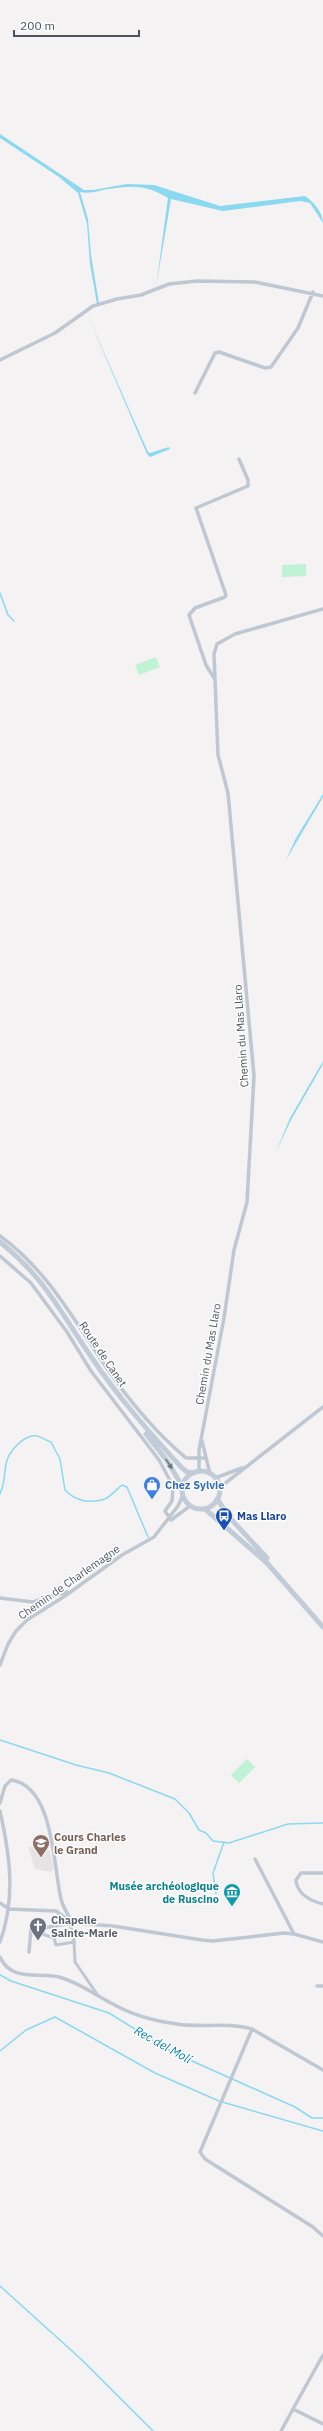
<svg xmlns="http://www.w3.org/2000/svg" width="323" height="2431" font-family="'IBM Plex Sans',sans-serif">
  <rect width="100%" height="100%" fill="#f4f2f2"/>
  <path fill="#e5e3e4" d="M28,1846L50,1851L54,1869L51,1872L35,1869Z"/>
  <path fill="#c0f2d5" d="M306,564V576L282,577V565Z
    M156,657L160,667L139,675L135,665Z
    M247,1759L255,1767L239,1783L231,1775Z"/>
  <path fill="#8bd8f1" d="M0,134L84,190H93L127,184L154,185L220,206L305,196C314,202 323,213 323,223L310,203L300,201L223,211L171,199L156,287L168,198C147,185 133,185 108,189C97,191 91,194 80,192L88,219L91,255L99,303L97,304L90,264L87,224L78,193L59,177L0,138Z
    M87,314L148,452L150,453L169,447L170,449L150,457L147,454Z
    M323,794V797L286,860L296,838Z
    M323,1061L322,1066L291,1120L275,1154L290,1118Z"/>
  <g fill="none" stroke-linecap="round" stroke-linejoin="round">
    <path stroke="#8bd8f1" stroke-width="1.5" d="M0,593L8,615L14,621
      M0,1494C5,1483 4,1475 6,1464C8,1452 24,1434 37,1436C42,1437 47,1441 51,1442L60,1459L65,1490C75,1501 90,1504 105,1499C111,1496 117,1489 122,1485L127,1487L148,1537
      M0,1740L76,1765L109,1773L175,1799L189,1813L199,1830L206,1833L213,1841L229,1843L288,1824L323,1823
      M216,1894L213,1873L224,1842
      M0,1975L11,1981L109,2013L172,2052L295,2107L312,2118H323
      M0,2051L26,2030L55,2017L155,2073L219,2101
      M222,2102L323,2131
      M0,2286L82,2360L153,2431"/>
    <path stroke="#bfc8d2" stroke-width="3" d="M31,1930L54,1938L56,1945L74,1942L75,1962L97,1994"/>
    <path stroke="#bfc8d2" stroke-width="3.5" d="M0,360L55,333L93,306L117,299L141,295L169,284L197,281L255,282L323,296
      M195,393L215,353L219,352L265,368L271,367L298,328L313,292
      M214,678L206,665L189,615L195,608L225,597L226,595L196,508L248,486V480L239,459
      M0,1236C46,1269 73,1318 104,1364C127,1398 154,1431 186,1458H206
      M0,1256L31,1283L67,1332L91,1371L159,1460L173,1486L172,1501L165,1511L171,1520
      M202,1441L210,1474
      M199,1472V1450L224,1318L234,1250L247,1202L254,1076L228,793L218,755L214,654L217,644L235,634L323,609
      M215,1478L242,1468
      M219,1488L323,1407
      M171,1520L190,1506
      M0,1598L33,1602L67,1592
      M0,1665L8,1644L16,1631L27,1620L65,1596L122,1555L154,1537L178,1506L183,1495
      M0,1803L5,1786L11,1780C54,1786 53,1865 61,1899C63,1908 68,1915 73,1923
      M0,1811C10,1856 16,1898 0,1942
      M255,1859L294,1934
      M323,1873H301L296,1880C297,1894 311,1901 323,1904
      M0,1903L9,1909L56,1911L72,1923
      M73,1923L71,1927L74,1942
      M29,1952L31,1930L73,1923L113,1926L202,1940L213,1941L284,1933L294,1934L323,1942
      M0,1957C11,1982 38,1972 59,1977C78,1982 94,1994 111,2003C130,2014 154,2021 177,2024C200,2028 231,2022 252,2029L323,2070
      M317,1986H323
      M252,2029L200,2152L205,2159L313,2227L323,2236
      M293,2409L323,2355
      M281,2431L293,2409L323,2424"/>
    <path stroke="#c2ccd9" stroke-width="5" d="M0,1242C46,1279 60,1312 92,1358C118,1397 149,1432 181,1467L187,1472L194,1473
      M146,1434L168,1462L182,1486
      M182 1490a19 19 0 1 1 38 0a19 19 0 1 1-38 0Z
      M217,1499L230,1518L267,1558
      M205,1509L267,1563L323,1627"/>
  </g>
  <defs><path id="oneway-solid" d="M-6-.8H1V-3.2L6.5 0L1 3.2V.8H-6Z"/></defs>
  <use fill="#6d7885" href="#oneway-solid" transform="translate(169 1464) rotate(57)"/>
  <defs>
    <symbol id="shop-pin" viewBox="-11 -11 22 30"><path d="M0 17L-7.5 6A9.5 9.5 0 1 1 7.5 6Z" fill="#3f7fe0" stroke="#fff"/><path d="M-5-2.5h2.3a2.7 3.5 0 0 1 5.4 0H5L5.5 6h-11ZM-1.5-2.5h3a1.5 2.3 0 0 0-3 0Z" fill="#fff"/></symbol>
    <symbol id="bus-pin" viewBox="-11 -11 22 30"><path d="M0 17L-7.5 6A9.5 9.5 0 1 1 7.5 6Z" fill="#1a4fb4" stroke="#fff"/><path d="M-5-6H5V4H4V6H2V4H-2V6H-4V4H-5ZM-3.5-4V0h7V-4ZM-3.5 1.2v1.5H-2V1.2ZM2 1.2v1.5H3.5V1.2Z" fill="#fff"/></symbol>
    <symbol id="school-pin" viewBox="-11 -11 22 30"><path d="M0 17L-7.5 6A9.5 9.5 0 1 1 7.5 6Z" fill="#8d6e63" stroke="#fff"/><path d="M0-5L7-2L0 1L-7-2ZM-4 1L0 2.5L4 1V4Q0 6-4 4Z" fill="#fff"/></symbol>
    <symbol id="museum-pin" viewBox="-11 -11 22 30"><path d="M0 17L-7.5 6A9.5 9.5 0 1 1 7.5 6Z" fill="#0f9aa8" stroke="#fff"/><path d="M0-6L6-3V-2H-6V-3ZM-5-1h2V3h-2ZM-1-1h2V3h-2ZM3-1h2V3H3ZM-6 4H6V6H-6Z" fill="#fff"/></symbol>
    <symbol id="church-pin" viewBox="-11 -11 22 30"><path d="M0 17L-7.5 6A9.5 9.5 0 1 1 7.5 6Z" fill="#6b7280" stroke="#fff"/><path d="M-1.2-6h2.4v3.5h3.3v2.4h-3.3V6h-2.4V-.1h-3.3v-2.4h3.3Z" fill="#fff"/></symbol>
  </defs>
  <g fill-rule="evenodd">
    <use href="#shop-pin" x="142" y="1475" width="20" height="27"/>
    <use href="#bus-pin" x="214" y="1506" width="20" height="27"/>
    <use href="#school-pin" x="31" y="1833" width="20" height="27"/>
    <use href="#museum-pin" x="222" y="1882" width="20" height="27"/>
    <use href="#church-pin" x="28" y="1916" width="20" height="27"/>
  </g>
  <g text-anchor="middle" stroke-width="3" stroke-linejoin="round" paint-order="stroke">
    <g font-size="11" fill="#485461" stroke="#fff">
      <text transform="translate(241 1036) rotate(-94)" y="4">Chemin du Mas Llaro</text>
      <text transform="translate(103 1354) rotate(56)" y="4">Route de Canet</text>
      <text transform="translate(208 1354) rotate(-80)" y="4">Chemin du Mas Llaro</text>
      <text transform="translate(69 1582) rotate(-35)" y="4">Chemin de Charlemagne</text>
    </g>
    <g font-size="11" font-weight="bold" fill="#366cbe" stroke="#fff" text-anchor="start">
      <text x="165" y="1489">Chez Sylvie</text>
    </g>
    <g font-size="11" font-weight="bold" fill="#164399" stroke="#fff" text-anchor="start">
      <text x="237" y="1520">Mas Llaro</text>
    </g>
    <g font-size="11" font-weight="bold" fill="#785e54" stroke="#fff" text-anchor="start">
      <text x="54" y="1841">Cours Charles<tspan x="54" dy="13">le Grand</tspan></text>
    </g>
    <g font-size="11" font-weight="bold" fill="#0d838f" stroke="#fff" text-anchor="end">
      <text x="219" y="1890">Musée archéologique<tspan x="219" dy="13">de Ruscino</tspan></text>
    </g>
    <g font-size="11" font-weight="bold" fill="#5b616d" stroke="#fff" text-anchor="start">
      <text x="51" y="1924">Chapelle<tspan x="51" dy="13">Sainte-Marie</tspan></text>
    </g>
    <g font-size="12" font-style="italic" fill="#067fa6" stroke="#fff">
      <text transform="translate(163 2045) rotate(29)" y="4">Rec del Molí</text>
    </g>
  </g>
  <path d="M14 30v6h125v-6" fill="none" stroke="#485461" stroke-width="2"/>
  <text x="20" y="30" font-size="12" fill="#485461" stroke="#ffffff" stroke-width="3" paint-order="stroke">200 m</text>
</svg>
